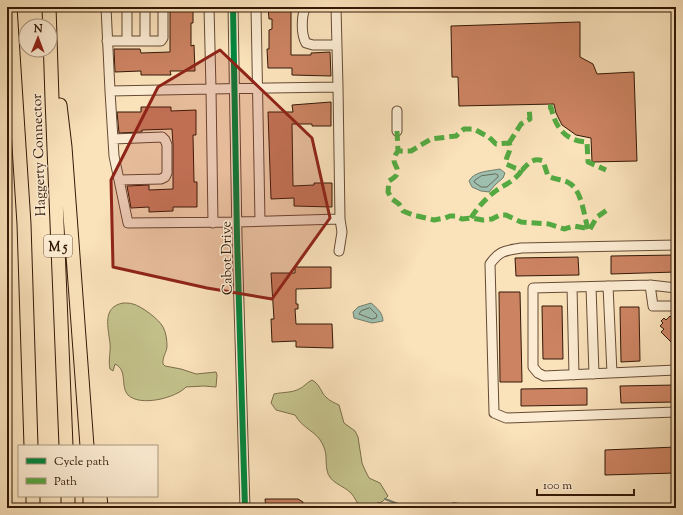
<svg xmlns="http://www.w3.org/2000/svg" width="683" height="515" font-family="'Sorts Mill Goudy',serif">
  <rect width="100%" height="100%" fill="#fae2bb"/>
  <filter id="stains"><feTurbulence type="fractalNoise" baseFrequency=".005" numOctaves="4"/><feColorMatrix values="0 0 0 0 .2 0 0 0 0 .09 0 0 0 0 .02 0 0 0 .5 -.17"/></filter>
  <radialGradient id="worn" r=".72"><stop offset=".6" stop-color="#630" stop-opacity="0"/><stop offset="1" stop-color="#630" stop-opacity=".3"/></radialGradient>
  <path fill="#c4c28c" stroke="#7c6e4a" d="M123,303C126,303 130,303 133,304C141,306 159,319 163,327C166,332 167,340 167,346C167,352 162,357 163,364L165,366L181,369L196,374L216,372L217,375L216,387L204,386L186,387C176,398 140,407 128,395C120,386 128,370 115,364L113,371L110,369C108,360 111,351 110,343C108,327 102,307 123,303Z
    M312,380C321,385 320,392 327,398C330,401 335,403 339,405L344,423L355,431L358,437L362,463L365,470L369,478L380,483L388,496L382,502C374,503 370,508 361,508C357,504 355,497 351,493C343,485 329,483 327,470C325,460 328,454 322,443C316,431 303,429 295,415L276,410L271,403L274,394C282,392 292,393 299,389C304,387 306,383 312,380Z"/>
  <path fill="#9ebeae" stroke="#737c6b" d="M500,169L505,173L503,178L496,184L489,192L481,191L472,187L469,181C474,171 490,171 500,169Z
    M371,303C377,308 383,313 383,321L372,323L354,318L353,312L358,307Z"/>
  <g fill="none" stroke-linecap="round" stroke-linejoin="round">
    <path stroke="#686c5a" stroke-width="1" d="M496,174L498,175V177L487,187H481L474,182L475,180L481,176Z
      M370,308L377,315L376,318L372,319L359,314L361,311Z"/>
    <path stroke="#737c6b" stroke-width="2" d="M385,499L398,504L403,508
      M449,508L453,503L459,504L470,508"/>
  </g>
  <path fill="#cc8362" stroke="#331907" d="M170,7H193V23H191V46L194,45L195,71H170L171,75H141V71L115,72L114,49H140L141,53L170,52Z
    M268,7H291V55H311V53L330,52L331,76L292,75V68H268L267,49H269V30L272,29V19H269Z
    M580,22V57L593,64L597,74L634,72L637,161L592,162L591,138L576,135L562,125L556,113L554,104L459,106L458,77H452L451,26Z
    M331,102V126H312V124H292L293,186L314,185V183H332V207L294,206V198L271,199L268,112H293L292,105Z
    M141,107H171V111L196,110V135H193L194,182H197V207H173V211L149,212V207L131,208L127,186L149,185V190L173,189V145L172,129L142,130V132L119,133L117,112H141Z
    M676,255V272L611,274V256Z
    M578,257L579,275L516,276L515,258Z
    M295,267H331V288L296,289V304H298V309H295L296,324H332L333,348L296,347V341L272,342L271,319H274L271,273H295Z
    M499,292H520L522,382H500Z
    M542,306H562L563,359H543Z
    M620,307H639L640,361L621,362Z
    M676,314V347L661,332L664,329L660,326L663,323L661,321L664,318L666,320L670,316L672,318Z
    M676,385V402L621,403L620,386Z
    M587,388V405L521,406V389Z
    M676,447V473L605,475V450Z
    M265,499H298L303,502V508H266Z"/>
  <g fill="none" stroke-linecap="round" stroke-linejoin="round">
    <defs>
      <path id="minor" d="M106,7L110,91L211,89L213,223
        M127,7V41
        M145,7V41
        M233,7L237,237L245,508
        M256,7L260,221
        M306,7C301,15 301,34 306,43L313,45H337
        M336,7L338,87
        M107,41H161L163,38V7
        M110,91L114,156L128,223L237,222L340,219L338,87L211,89L209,7
        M397,111V131
        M113,139L162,137L165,140L167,145V173L165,177L161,179L119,180
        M676,245L521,248C505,251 500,250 490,264L494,413L506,418L676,412
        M339,251L342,232L340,219
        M650,285L653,306H676
        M608,286L612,373
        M572,287L574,375
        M591,287L594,374
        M676,288L650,285L533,288V367L538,373L544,376L676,370"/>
      <path id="highway" d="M10,7L24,224L31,446
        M49,7L52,99L66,446
        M60,105L65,147L87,446
        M33,496V508
        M68,496V508
        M90,496V508
        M100,496L101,508"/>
    </defs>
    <use href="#minor" stroke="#654b34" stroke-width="11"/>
    <use href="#highway" stroke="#331907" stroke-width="15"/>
    <use href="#minor" stroke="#fcecd3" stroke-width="9"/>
    <use href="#highway" stroke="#fae2bb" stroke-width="13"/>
    <path stroke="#54a941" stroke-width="5" stroke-dasharray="10 5" stroke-linecap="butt" d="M548,107H551C555,127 565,141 587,142L588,162L606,170
      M397,131L398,151
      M509,143L521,124L530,119L529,108
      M471,218C477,208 487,197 497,190C506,184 516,180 522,170
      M588,229C584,216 582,190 569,183C563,179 555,180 548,176L543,161C533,157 528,164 522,170L515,168L506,164C505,156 513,150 509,143L496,144L489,137L483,134L474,129H464L456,136L431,139L411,151H398C388,164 400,165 397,174C396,177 392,179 389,181L388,192L392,199L399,204L403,211L413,215L426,218L434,220L445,218L450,216H456L462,219L471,218L483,220L492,219L500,215H506L521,222L549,224L564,229L574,226L590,229L597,217L610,208"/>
    <defs>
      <path id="cycleway" d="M233,7L237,237L245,508"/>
    </defs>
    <use href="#cycleway" stroke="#fcecd3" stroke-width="8"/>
    <use href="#cycleway" stroke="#00873e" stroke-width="6"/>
  </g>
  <path fill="#8f2418" fill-opacity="0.2" stroke="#8f2418" stroke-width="3" stroke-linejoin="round" d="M220,50L312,138L330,218L272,299L207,288L113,267L111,180L158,87Z"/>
  <g text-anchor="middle" stroke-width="3" stroke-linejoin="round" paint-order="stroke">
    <rect fill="#fcecd3" stroke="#6f5844" stroke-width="1" x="44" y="235" width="28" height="22" rx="3"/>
    <g font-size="13" font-weight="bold" fill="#331907">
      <text x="58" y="251">M 5</text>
    </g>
    <g font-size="14" fill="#331907" stroke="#fcecd3">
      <text transform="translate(38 155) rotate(-92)" y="5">Haggerty Connector</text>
      <text transform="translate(226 258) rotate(-91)" y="5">Cabot Drive</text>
    </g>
  </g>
  <rect width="683" height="515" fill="none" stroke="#fae2bb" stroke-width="24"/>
  <rect x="8" y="8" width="667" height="499" fill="none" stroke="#331907" stroke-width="2"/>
  <rect x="12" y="12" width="659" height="491" fill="none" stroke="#331907"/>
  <rect x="18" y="445" width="140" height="52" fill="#fcecd3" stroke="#ac9881"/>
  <rect x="26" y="458" width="20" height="6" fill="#00873e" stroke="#ac9881"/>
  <text x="54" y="465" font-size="12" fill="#331907">Cycle path</text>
  <rect x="26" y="478" width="20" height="6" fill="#54a941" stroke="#ac9881"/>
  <text x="54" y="485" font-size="12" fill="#331907">Path</text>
  <g transform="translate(38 38) rotate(1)"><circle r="19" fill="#fcecd3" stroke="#ac9881"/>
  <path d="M0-3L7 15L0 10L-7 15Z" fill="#8f2418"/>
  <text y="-6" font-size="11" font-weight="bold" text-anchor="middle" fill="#331907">N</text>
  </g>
  <path d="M537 489v6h97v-6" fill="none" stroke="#331907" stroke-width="2"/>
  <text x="543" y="489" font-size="12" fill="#331907" stroke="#fcecd3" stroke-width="3" paint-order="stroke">100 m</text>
  <rect width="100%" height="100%" filter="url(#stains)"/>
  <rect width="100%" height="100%" fill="url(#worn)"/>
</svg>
